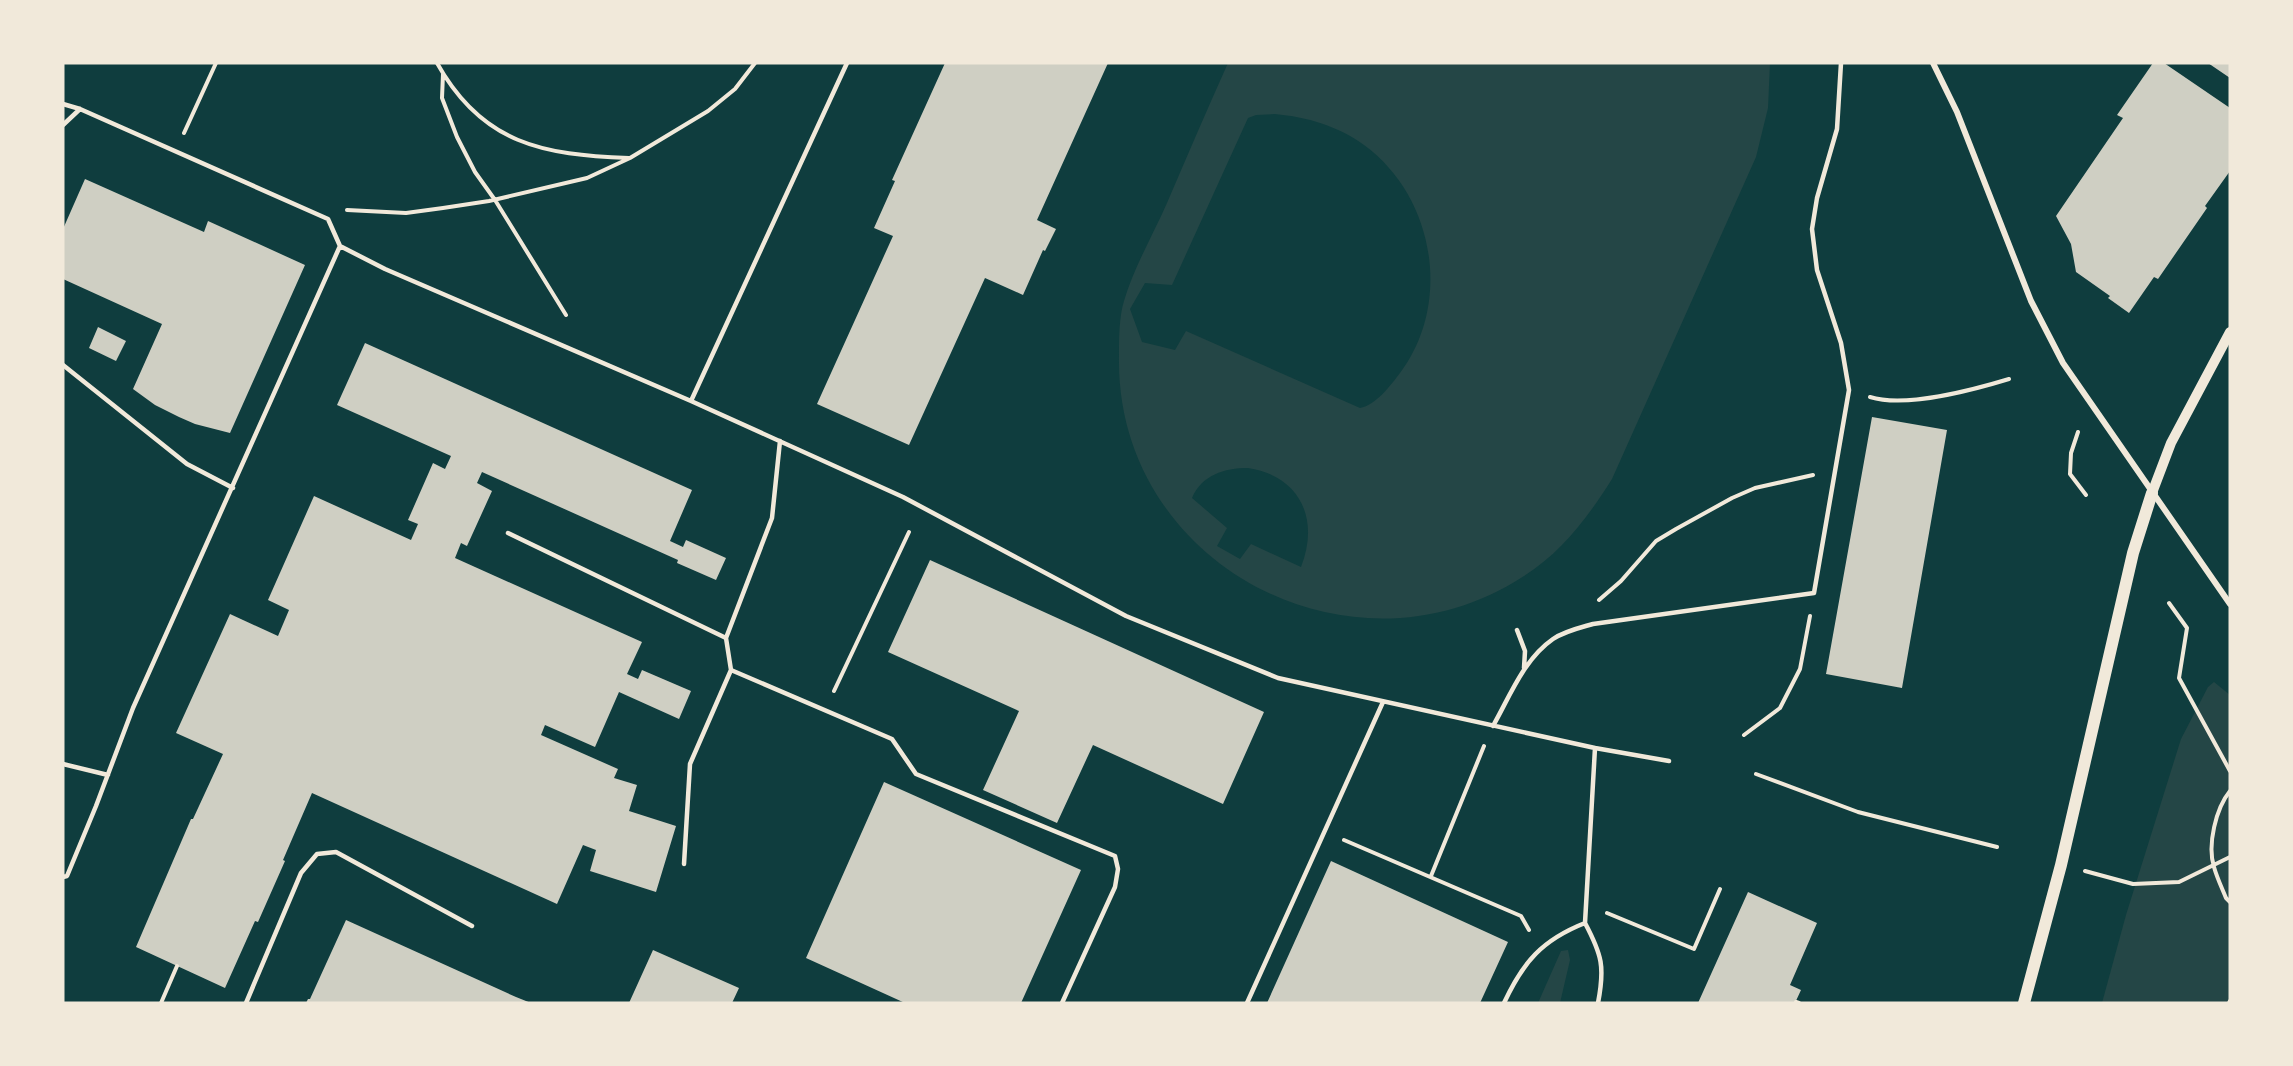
<svg xmlns="http://www.w3.org/2000/svg" width="2293" height="1066" font-family="'PT Serif',serif">
  <rect width="100%" height="100%" fill="#0f3d3e"/>
  <path fill="#244646" fill-rule="evenodd" d="M1228,63H1770L1768,108L1756,157L1612,479C1588,517 1562,552 1524,576C1352,689 1115,564 1119,356C1119,339 1119,317 1124,301C1134,267 1153,235 1167,203C1187,156 1207,110 1228,63ZM1275,114C1307,117 1338,126 1364,145C1434,196 1453,302 1400,373C1391,385 1376,405 1360,408L1186,331L1175,350L1142,342L1130,309L1145,283L1172,285L1248,118L1256,115ZM1248,468C1300,476 1320,519 1301,567L1251,544L1240,559L1217,546L1227,528L1192,498C1202,475 1224,468 1248,468Z
    M2214,682L2230,695V1003H2102L2126,915L2181,739L2208,687Z
    M1568,950L1570,960L1560,1003H1538L1561,951Z"/>
  <path fill="#cfcfc3" d="M945,63H1108L1037,220L1056,229L1045,251L1043,250L1023,295L985,278L909,445L817,404L893,236L874,228L895,181L892,180Z
    M2153,63H2164L2230,108V171L2205,206L2207,208L2158,279L2154,277L2129,313L2108,298L2110,296L2076,272L2071,244L2056,216L2123,118L2117,115Z
    M2208,63H2230V78Z
    M85,179L204,232L208,221L305,265L230,433L195,424L179,417L155,405L133,389L162,324L63,279V229Z
    M98,327L126,341L116,361L89,348Z
    M365,343L692,490L670,541L683,547L686,540L726,558L716,580L677,563L678,560L482,472L477,483L492,491L467,546L461,543L455,558L642,642L627,674L638,679L642,670L691,691L679,719L619,692L595,747L545,725L541,735L618,769L614,778L637,785L629,811L676,826L656,892L590,871L596,850L583,845L557,904L312,793L283,860L285,861L258,922L255,921L225,988L136,947L191,819H193L223,754L176,733L230,614L278,636L289,610L268,600L314,496L411,540L418,524L408,520L433,463L445,469L451,456L337,405Z
    M1872,417L1947,430L1902,688L1826,674Z
    M930,560L1264,712L1223,804L1093,745L1057,823L983,790L1019,711L888,652Z
    M884,782L1081,870L1021,1003H905L806,958Z
    M1331,861L1508,942L1480,1003H1267Z
    M1748,892L1817,923L1790,985L1801,990L1795,1003H1698Z
    M346,920L516,997L531,1003H306L308,999H310Z
    M653,950L739,988L732,1003H629Z"/>
  <g fill="none" stroke-linecap="round" stroke-linejoin="round">
    <path stroke="#f1e9da" stroke-width="4" d="M437,63C482,144 543,155 629,158
      M443,74L442,98L457,137L475,172L495,200L566,315
      M184,133L216,63
      M347,210L406,213L443,208L489,201L587,178L630,158L708,111L735,89L755,63
      M1870,397C1905,408 1973,390 2009,379
      M2078,432L2071,453L2070,474L2086,495
      M1599,600L1621,581L1656,541L1676,529L1732,498L1755,488L1813,475
      M2169,603L2187,628L2179,678L2230,771
      M834,691L909,532
      M1744,735L1780,708L1800,669L1810,616
      M1756,774L1858,812L1997,847
      M2230,791C2216,808 2207,845 2214,867C2217,878 2222,888 2226,898L2230,902
      M1344,840L1521,916L1529,930
      M2085,871L2133,884L2179,882L2230,857
      M1431,876L1484,746
      M1607,913L1694,949L1720,889
      M1796,1002L1799,1003
      M161,1003L177,966
      M2229,1003L2230,1001"/>
    <path stroke="#f1e9da" stroke-width="4.5" d="M63,104L80,109L328,219L340,246L385,269L691,401L903,497L1126,616L1278,678L1595,748L1585,923C1542,940 1523,962 1504,1003
      M63,125L80,109
      M63,365L187,464L233,488
      M691,401L847,63
      M508,533L726,638
      M1517,630L1525,651L1524,668
      M731,670L726,638L772,518L780,441
      M1493,726C1510,696 1524,659 1553,639C1565,631 1579,628 1593,624L1814,593L1849,390L1841,343L1817,270L1812,229L1817,198L1837,129L1841,63
      M1595,748L1669,761
      M63,764L108,775
      M684,864L690,764L731,670L892,739L916,774L1115,856L1118,869L1115,887L1062,1003
      M63,877L67,876L96,806L133,708L340,246
      M1585,923C1602,955 1605,967 1598,1003
      M246,1003L301,873L317,854L336,852L472,926
      M1247,1003L1383,702"/>
    <path stroke="#f1e9da" stroke-width="6" d="M1933,63L1957,112L2031,301L2063,363L2230,604"/>
    <path stroke="#f1e9da" stroke-width="10" d="M2152,493L2171,443L2230,332"/>
    <path stroke="#f1e9da" stroke-width="12" d="M2024,1003L2061,865L2133,553L2152,493"/>
  </g>
  <rect width="2293" height="1066" fill="none" stroke="#f1e9da" stroke-width="129"/>
</svg>
